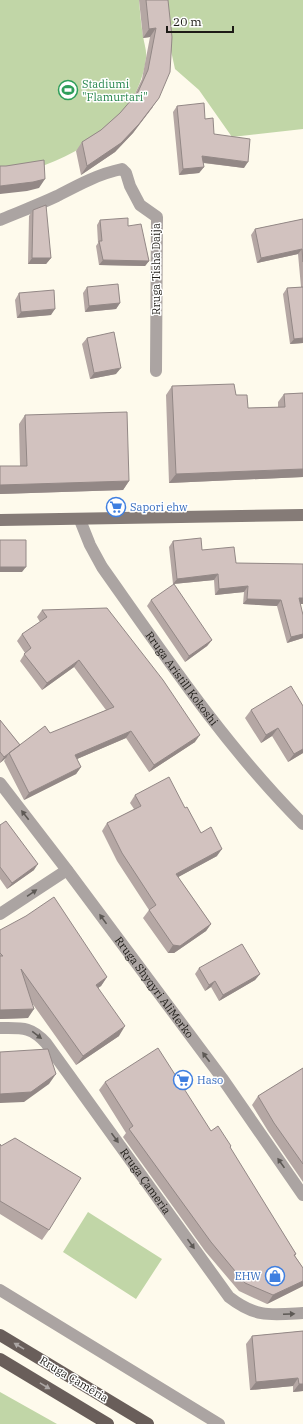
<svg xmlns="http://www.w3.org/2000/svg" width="303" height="1424" font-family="'IBM Plex Serif',serif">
  <rect width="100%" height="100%" fill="#fefaec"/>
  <path fill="#c1d6a7" d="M0,0H139C140,12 141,24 143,36C144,43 147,51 146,58C139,117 84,154 30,170C21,173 10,173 0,175Z
    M165,0H303V129L232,137L199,90L175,69L168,37Z
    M88,1212L162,1259L136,1299L63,1252Z
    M0,1392L57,1424H0Z"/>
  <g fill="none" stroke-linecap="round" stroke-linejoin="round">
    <g stroke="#aba4a2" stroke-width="12">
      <path d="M0,220C19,212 38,205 57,196C78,185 98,174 122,169L126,173L130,186L140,205L157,217L156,371"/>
      <path id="s1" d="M80,520L90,545L102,567C165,656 226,747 303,824"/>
      <path id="s2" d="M0,783L67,870L222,1078L303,1195"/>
      <path d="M0,914L67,870"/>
      <path id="s3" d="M0,1028C21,1028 31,1026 46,1043L229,1297C256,1318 271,1315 303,1313"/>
      <path d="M0,1290L219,1424"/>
    </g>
    <path stroke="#857b77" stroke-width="12" d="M0,520L303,515"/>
    <path stroke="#695e5a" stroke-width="12" d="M0,1335L148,1424
      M0,1359L108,1424"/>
  </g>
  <path fill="#b5a7a4" d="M139,0H168L153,107L133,133L115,152L81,175L76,151L82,142L101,130L120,113L133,98L142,79L150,37L143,38Z
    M177,106L205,119L214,134L244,168L203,163L204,167L199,173L179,175L173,112Z
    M33,210L51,258L46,264H28L29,216Z
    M303,219V343L290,344L283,294L287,288L301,287L298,254L257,263L251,235L255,229Z
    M100,220L128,226L149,261L145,266L99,265L96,246L98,243L97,225Z
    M87,287L120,303L116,309L85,312L83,293Z
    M19,293L51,315L17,318L15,300Z
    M87,338L116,374L90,379L82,344Z
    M172,386L236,395L248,408L278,407V402L284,394L303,393V477L169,483L166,395Z
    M25,415L129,481L123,490L0,494V466H20L19,424Z
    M173,541L202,550L236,563L303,564V604H300L303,615V638L287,643L277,606L243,604L244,592L215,595L214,580L173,584L169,547Z
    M151,600L212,640L207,646L185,662L147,606Z
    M42,610L195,742L149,772L126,738L77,759L81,767L76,774L24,800L4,761L6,758L0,763V720L20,745L18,747L106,710L74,667L42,690L20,661L25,653L17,641L22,634L40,622L37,617Z
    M303,706V753L288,762L272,736L261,743L245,718L251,710Z
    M135,795L185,808L201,833L217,856L178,877L211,924L206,931L174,953H168L143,918L149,910L117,861L102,831L107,823L134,809L130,803Z
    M0,825L34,870L7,889L0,879Z
    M0,930L107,977L101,986L98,988L119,1036L76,1065L32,1003L28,1018L0,1019Z
    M199,968L260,974L255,980L219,1001L211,987L205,991L195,974Z
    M303,1068V1182L268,1131L252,1105L258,1096Z
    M105,1082L211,1131L231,1146L230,1148L296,1254L295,1256L303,1268V1286L267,1304L239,1291L205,1251L123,1137L126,1133L99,1090Z
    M0,1144L49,1230L42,1240L0,1214Z
    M303,1331V1391L293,1392V1386L250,1390L246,1344L252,1336Z"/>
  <path fill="#938886" d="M156,28L150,37L143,38L149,29Z
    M159,98L133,133L115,152L81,175L87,166Z
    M202,156L248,162L244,168L198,162Z
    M204,167L199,173L179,175L183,169Z
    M45,179L39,188L27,191L0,194V186Z
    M302,249L298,254L257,263L261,258Z
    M32,258H51L46,264H28Z
    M103,260L149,261L145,266L99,265Z
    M120,303L116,309L85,312L89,306Z
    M55,309L51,315L17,318L21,312Z
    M303,338V343L290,344L294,339Z
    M121,368L116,374L90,379L94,373Z
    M303,469V477L169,483L176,474Z
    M129,481L123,490L0,494V485Z
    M0,567H26L22,572H0Z
    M218,574L214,580L173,584L177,579Z
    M248,586L244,592L215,595L219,589Z
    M299,598H303V604H294Z
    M247,599L281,600L277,606L243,604Z
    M303,634V638L287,643L291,637Z
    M212,640L207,646L185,662L189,656Z
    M79,660L74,667L42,690L47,683Z
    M278,728L272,736L261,743L266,735Z
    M131,731L126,738L70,762L75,755Z
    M200,735L195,742L149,772L154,765Z
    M20,745L15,751L9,753L6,758L0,763L4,757Z
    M303,749V753L288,762L294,754Z
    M81,767L76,774L24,800L29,793Z
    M222,849L217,856L171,881L176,874Z
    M38,864L34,870L7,889L12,883Z
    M211,924L206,931L174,953H168L173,945Z
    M260,974L255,980L219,1001L223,995Z
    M107,977L101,986L89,994L96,985Z
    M215,981L211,987L205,991L209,985Z
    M34,1009L28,1018L0,1019V1010Z
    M125,1026L119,1036L76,1065L83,1056Z
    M56,1074L49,1084L24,1102L0,1103V1094Z
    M303,1281V1286L267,1304L273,1295Z
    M298,1378L293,1386L250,1390L256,1382Z
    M299,1384H303V1391L293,1392Z"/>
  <path fill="#d2c2bf" stroke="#938886" d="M146,0H168L172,37L170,72L159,98L139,124L121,143L87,166L82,142L101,130L120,113L138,92L148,70L156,28L149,29Z
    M204,103L205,119L213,118L214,134L250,139L248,162L202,156L204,167L183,169L177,106Z
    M44,160L45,179L33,182L0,186V166H6Z
    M46,205L51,258H32L33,210Z
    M128,218V226L141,224L149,261L103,260L99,241H102L100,220Z
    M303,219V262L302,249L261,258L255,229Z
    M118,284L120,303L89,306L87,287Z
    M303,287V338L294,339L287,288Z
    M54,290L55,309L21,312L19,293Z
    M114,332L121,368L94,373L87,338Z
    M234,384L236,395H247L248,408L285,407L284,394L303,393V469L176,474L172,386Z
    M127,412L129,481L0,485V466H27L25,415Z
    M201,538L202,550L234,547L236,563L303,564V598H299L303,615V634L291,637L281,600L247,599L248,586L219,589L218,574L177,579L173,541Z
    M0,540H26V567H0Z
    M174,584L212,640L189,656L151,600Z
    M107,608L163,680L200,735L154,765L131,731L75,755L81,767L29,793L9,753L45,726L50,733L114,707L79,660L47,683L24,654L31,648L22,634L47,617L42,610Z
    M291,686L303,706V749L294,754L278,728L266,735L251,710Z
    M0,720L20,745L4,757L0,752Z
    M169,777L185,808L187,807L201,833L211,827L222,849L176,874L211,924L180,946L173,945L149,910L156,905L122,853L107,823L141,806L135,795Z
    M6,821L38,864L12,883L0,867V825Z
    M54,897L107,977L96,985L125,1026L83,1056L21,969L34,1009L0,1010V956H3L0,953V930L26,916Z
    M242,944L260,974L223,995L215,981L209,985L199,968Z
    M158,1048L211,1131L218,1126L231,1146L230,1147L296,1254L294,1255L303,1268V1281L273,1295L245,1283L211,1242L129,1129L133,1126L105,1082Z
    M48,1049L56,1074L31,1092L0,1094V1052Z
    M303,1068V1164L274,1123L258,1096Z
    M15,1138L81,1178L49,1230L0,1201V1144L1,1146Z
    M303,1331V1384H299L298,1378L256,1382L252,1336Z"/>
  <defs><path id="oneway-solid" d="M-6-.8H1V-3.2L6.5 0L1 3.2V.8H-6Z"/></defs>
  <g fill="#5d5955">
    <use href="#oneway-solid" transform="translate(25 815) rotate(-128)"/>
    <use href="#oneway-solid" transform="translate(32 893) rotate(-34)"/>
    <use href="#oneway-solid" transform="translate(103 919) rotate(-126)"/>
    <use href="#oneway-solid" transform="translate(37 1035) rotate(37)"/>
    <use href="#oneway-solid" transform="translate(206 1057) rotate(-127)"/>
    <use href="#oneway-solid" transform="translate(115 1138) rotate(54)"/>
    <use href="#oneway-solid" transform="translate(281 1163) rotate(-125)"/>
    <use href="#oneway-solid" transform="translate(191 1244) rotate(54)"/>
    <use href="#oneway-solid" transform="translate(289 1314) rotate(-3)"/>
  </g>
  <g fill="#aca6a4">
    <use href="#oneway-solid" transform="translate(19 1346) rotate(-149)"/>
    <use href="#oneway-solid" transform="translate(45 1386) rotate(31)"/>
  </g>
  <defs>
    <symbol id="stadium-ring" viewBox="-11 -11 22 22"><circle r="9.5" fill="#fff" stroke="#2e9e5b" stroke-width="1.5"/><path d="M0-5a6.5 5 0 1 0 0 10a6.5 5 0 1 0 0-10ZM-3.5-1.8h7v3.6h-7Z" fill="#2e9e5b"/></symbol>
    <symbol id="supermarket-ring" viewBox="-11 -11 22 22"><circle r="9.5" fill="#fff" stroke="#3f7fe0" stroke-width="1.5"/><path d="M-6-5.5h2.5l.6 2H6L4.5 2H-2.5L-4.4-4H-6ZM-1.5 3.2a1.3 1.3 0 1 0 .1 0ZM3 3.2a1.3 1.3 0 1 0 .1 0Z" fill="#3f7fe0"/></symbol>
    <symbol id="shop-ring" viewBox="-11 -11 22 22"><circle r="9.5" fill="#fff" stroke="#3f7fe0" stroke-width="1.5"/><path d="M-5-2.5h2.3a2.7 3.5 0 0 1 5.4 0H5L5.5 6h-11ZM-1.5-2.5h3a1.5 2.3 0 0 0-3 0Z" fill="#3f7fe0"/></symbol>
  </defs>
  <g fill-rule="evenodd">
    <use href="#stadium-ring" x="57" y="79" width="22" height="22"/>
    <use href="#supermarket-ring" x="105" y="496" width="22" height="22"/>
    <use href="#supermarket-ring" x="172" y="1069" width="22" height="22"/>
    <use href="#shop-ring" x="264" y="1265" width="22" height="22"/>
  </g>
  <g text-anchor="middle" stroke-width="3" stroke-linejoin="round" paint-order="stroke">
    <g font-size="11" fill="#27864d" stroke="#fff" text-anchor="start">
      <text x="82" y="88">Stadiumi<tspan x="82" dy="13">"Flamurtari"</tspan></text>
    </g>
    <g font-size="11" fill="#1d1b16" stroke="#fff">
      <text transform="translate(156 269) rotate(-90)" y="4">Rruga Tisha Daija</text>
      <text dy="4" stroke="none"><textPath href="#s1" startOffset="189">Rruga Aristill Kokoshi</textPath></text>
      <text dy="4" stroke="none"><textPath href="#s2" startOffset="256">Rruga Shyqyri AliMerko</textPath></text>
      <text dy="4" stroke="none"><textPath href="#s3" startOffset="221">Rruga Çameria</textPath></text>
      <text transform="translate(74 1379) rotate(31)" y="4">Rruga Çamëria</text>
    </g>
    <g font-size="11" fill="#366cbe" stroke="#fff" text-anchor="start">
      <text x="130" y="511">Sapori ehw</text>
      <text x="197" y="1084">Haso</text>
      <text x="261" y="1280" text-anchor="end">EHW</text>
    </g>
  </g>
  <path d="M167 26v6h66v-6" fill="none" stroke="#1d1b16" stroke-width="2"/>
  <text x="173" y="26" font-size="12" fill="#1d1b16" stroke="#ffffff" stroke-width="3" paint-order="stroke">20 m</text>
</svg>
